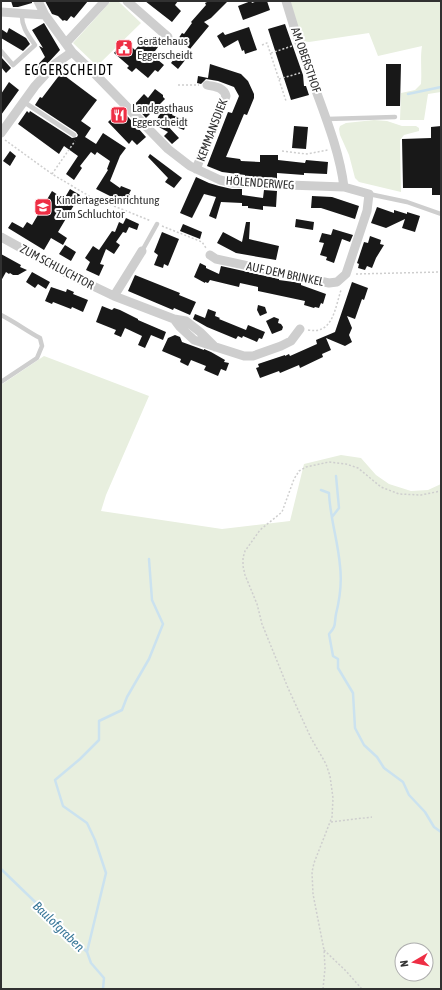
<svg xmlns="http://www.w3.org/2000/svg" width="442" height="990" font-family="'Asap Condensed',sans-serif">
  <rect width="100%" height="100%" fill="#fff"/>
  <path fill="#e8efdf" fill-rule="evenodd" d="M111,1H118L141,23L97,66L73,43Z
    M289,1H441V92L428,94L424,120H400L401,93L415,90L421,84C422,71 420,59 422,46L378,56L369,33L309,42L302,41Z
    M374,120L387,121L402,126H416L419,128V131L404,135L400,140L401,192L359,182L355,178L349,155L340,135L339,129L340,126L346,123Z
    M44,356L149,396L106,495L101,511L222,529L290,521L304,464L341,455L361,458L376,475L389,484L411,491L428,490L441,484V989H1V385ZM402,950H426V974H402Z"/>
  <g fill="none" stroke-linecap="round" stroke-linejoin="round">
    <path stroke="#cbe2ef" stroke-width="2.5" d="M408,94L441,87
      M321,490L329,493C330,518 338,541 340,566C342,582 340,598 336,614C334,624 337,625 329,634L333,656L338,659V668L353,693L355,728L364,745L377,757L384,768L403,782L409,795L425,812L434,827L441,832
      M332,517L339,508L336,476
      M1,869L87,952L91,963L104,978L103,989
      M87,952L106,873L95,840L87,823L63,806L55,780L80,759L99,740V721L122,710L127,697L149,659L163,624L152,600L149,559"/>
  </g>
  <path fill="#181818" d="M11,1H32V3L18,7H13Z
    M45,1H88L74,18L71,16L67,21L64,20L63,21L58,16L52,14Z
    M145,1H178L175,5L181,11L172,22Z
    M209,1H228L211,18L204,22L209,26L190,49L178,39L182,33L184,34L192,23L191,22L206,5L205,3Z
    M251,1L252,3L257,1H267L270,10L243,20L238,6Z
    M44,23L60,50L35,77L31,72L45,57L39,46L43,48L32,30Z
    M285,24L303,75L304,86H306L309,95L291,100L268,29Z
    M249,27L257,50L245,54L244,50L242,51L238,40L224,48L217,36L223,32L225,35Z
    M9,28L26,38L30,44L23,51L1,38V29L7,33Z
    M146,37L158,47L152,55L164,65L158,72L155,70L148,78L136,68L132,72L127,68L129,66L114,53L124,40L135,50Z
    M177,55L178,57L181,55L186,59L178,69L171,63Z
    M1,57L11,68L6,73L1,67Z
    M210,64L241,74L248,81L254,94V98L247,115L244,114L226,157L240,159L241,161L260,162V155H278V160L305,163L306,160L328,162L327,174L304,173V175L277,173V179L245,177V175L222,172L207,166L228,112L232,113L239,96L234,87L218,81L206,79L201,84L197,83L198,76L208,78Z
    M386,64H401L400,106H386Z
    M61,73L97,100L81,121L91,128L85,137L96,144L103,133L126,148L120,156L110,181L120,188L121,186L131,190L129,194H130L124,203L96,189L108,170L107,169L110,161L97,152L95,155L91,152L80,166L82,168L74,180L66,174L78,156L64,146L59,154L18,124L27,111L29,113L30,111L72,138L77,137L78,135L76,132L35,105L40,97L42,98Z
    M9,82L19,90L1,115V94Z
    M155,89L163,95V97L165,99L146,118L134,105L144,94L148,98Z
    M162,107L173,113L172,115L187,121L184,130L165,123L179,138L172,144L164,136L168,132L155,125Z
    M121,109L146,137L137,145L132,140L129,144L108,122Z
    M294,126L308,127L306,149L292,148Z
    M441,126V195H432V188H403L402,139L431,138V127Z
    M10,151L16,156L10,166L3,161Z
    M150,154L182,178L174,188L165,182L168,178L148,157Z
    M196,177L209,183L219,186L232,189H242V195L263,198L264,190L277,191L276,207L263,206V210L248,208V206H242V203L221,202L216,219L209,216L216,197L204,194L192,218L180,213Z
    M70,189L80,195L58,232L67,238L63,245L51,238L44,250L8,228L12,222L23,228L27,222L32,225L52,191L64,199Z
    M312,196L332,197L359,206L355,219L321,208H311Z
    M377,207L394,213V210L407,214V212L420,216L415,232L402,228L405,219L386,228L371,223Z
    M126,218L139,224L137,230L129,227L126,233L123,232L116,242L120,245L114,254L106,249L100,264L104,265L99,276L86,270L90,262L85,258L93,246L99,250L112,231L115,232L119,222L123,224Z
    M296,219L314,222L313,230L295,227Z
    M246,222H250L249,239L279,246L276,260L236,253L217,243L223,232L242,242Z
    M183,224L202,232L200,239L180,231Z
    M333,229L353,235L350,242L342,239L334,263L326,260L327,257L320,255L324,243L319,242L322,233L331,235Z
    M162,232L179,239L168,266L164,264L163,268L154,265L158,255L154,252Z
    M370,236L381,240L380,244L384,245L376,258L372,268L367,266L365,270L358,268L359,264L357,263L364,242L368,243Z
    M65,245L76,252L71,261L59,254Z
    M1,254L21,265L20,267L27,270L18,275H13L10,273L9,274L6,272L1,281Z
    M200,263L206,266V268L219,274L221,266L279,279V280L301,283V285L326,294L323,304L321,303L319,308L315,307L314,308L304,305L305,301L258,291V287L240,283L239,287L210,280L208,283L205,282V283L194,277Z
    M32,272L50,282L46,289L38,284L35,288L26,282Z
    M135,275L180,293L179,295L196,302L190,315L174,308L173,310L128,291Z
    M352,282L368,288L364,300L362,299L355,319L347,316L352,328L349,335L352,342L345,346L326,338L331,350L322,354L323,357L300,368L299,365L280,373L279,371L260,378L256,368L259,367L258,364L285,355V356L289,354L290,356L317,344L316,340L335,332Z
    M51,287L66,292L67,289L74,292L73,294L88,300L83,312L72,307L71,309L53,302L52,304L45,301Z
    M258,305L265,307L267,313L260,316L257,310Z
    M102,306L112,310L114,308L120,310L138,319V320L166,332L163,340L151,335L145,348L138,345L142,336L125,328L121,337L114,334L116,330L96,322Z
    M208,309L216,312L215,316L220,318L219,319L246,330L248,325L265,332L262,339L259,338L257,342L243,336L242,338L238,336L236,339L207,327L193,319L195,314L205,318Z
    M274,317L279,319L278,323L281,324L283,327L282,330L272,334L266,321Z
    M175,335L180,337L182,342L204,350V349L211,352L225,360L224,362L229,363L226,371L221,369L218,376L204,370L206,366L191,360L188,366L180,362L181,359L162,351L168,338Z"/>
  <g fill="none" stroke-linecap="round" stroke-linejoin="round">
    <path stroke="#cecece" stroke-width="1.5" stroke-dasharray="2 2" stroke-linecap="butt" d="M262,45L267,43L286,101
      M271,53L292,46
      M279,79L300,73
      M178,85H199
      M5,140L52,174L89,196L151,221
      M282,151L307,154L328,150
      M52,174L75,141
      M162,226L202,242L206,248
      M356,274L441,272
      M308,330C333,335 335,308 341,290
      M331,822L372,817
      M324,950L346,971L362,989
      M323,989L325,968L324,950L313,894L312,872L314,863L332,817L333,798L330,776L326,764L311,738L288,688L262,624L257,604L245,575L243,566V558L245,551L260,530L282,512L294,479L299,471L306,467L329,462L346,464L358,468L381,487L399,494L421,495L441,491"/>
    <path stroke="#cecece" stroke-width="4.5" d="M1,51L13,65L35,45C28,35 21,26 22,14
      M24,102L74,135
      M327,119L395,117
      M369,194L407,202L441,214
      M142,251L157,224
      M1,315C15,322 27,331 40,338L42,346L37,358L1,382"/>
    <path stroke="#cecece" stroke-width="9" d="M38,1L45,15L72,52L96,75L168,149L190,166L220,180L233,183L344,187L369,194L367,211L346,274L337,282L329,283L216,259L210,255
      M127,1L168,37
      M286,1C293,24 300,48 309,71C322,109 339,147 344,187
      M1,12L45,15
      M66,43L105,1
      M1,133L35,86L55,64L72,52
      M196,169L226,96C224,87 215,87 207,85
      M1,237L70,275L114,296L174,319L186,321L200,332L215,347
      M114,296L142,251
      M174,319L180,327L194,340L244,356H253L281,346L291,341L300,329"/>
  </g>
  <defs>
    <symbol id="civic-square" viewBox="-11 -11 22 22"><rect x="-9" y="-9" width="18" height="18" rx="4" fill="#ee2e44" stroke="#fff"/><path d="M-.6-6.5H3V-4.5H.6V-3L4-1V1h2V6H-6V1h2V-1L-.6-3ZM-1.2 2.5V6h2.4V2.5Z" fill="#fff"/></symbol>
    <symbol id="restaurant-square" viewBox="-11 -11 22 22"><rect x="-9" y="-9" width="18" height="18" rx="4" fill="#ee2e44" stroke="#fff"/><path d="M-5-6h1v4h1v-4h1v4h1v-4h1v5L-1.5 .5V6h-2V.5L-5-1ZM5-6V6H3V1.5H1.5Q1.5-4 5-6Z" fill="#fff"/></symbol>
    <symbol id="school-square" viewBox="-11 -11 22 22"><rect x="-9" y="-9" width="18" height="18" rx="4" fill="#ee2e44" stroke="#fff"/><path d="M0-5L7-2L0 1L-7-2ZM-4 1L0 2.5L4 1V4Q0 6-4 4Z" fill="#fff"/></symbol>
  </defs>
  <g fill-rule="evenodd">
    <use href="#civic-square" x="114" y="38" width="20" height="20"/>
    <use href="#restaurant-square" x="109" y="105" width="20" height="20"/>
    <use href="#school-square" x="33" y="197" width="20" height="20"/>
  </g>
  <g text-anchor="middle" stroke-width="4" stroke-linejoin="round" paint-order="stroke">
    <g font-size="12" fill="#313131" stroke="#fff" text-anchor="start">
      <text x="137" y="45">Gerätehaus<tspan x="137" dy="14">Eggerscheidt</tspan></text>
      <text x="132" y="112">Landgasthaus<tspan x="132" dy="14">Eggerscheidt</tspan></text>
      <text x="56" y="204">Kindertageseinrichtung<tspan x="56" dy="14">Zum Schluchtor</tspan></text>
    </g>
    <g font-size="12" fill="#313131" stroke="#fff">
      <text transform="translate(306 60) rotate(71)" y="4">AM OBERSTHOF</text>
      <text transform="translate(212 130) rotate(-69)" y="4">KEMMANSDIEK</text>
      <text transform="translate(260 183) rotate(4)" y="4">HÖLENDERWEG</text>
      <text transform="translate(57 267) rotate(28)" y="4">ZUM SCHLUCHTOR</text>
      <text transform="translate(285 274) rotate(12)" y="4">AUF DEM BRINKEL</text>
    </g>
    <g font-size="13" font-style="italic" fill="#3a7899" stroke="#fff">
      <text transform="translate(59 926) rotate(44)" y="5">Baulofgraben</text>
    </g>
    <g font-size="14" letter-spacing="1" fill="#000" stroke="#fff">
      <text x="69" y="75">EGGERSCHEIDT</text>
    </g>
  </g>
  <rect width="442" height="990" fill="none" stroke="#313131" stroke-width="4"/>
  <g transform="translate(414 962) rotate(261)"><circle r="19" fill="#ffffff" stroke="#adadad"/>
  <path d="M0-3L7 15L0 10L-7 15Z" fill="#ee2e44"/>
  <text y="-6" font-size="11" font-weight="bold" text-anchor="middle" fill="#313131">N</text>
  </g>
</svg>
